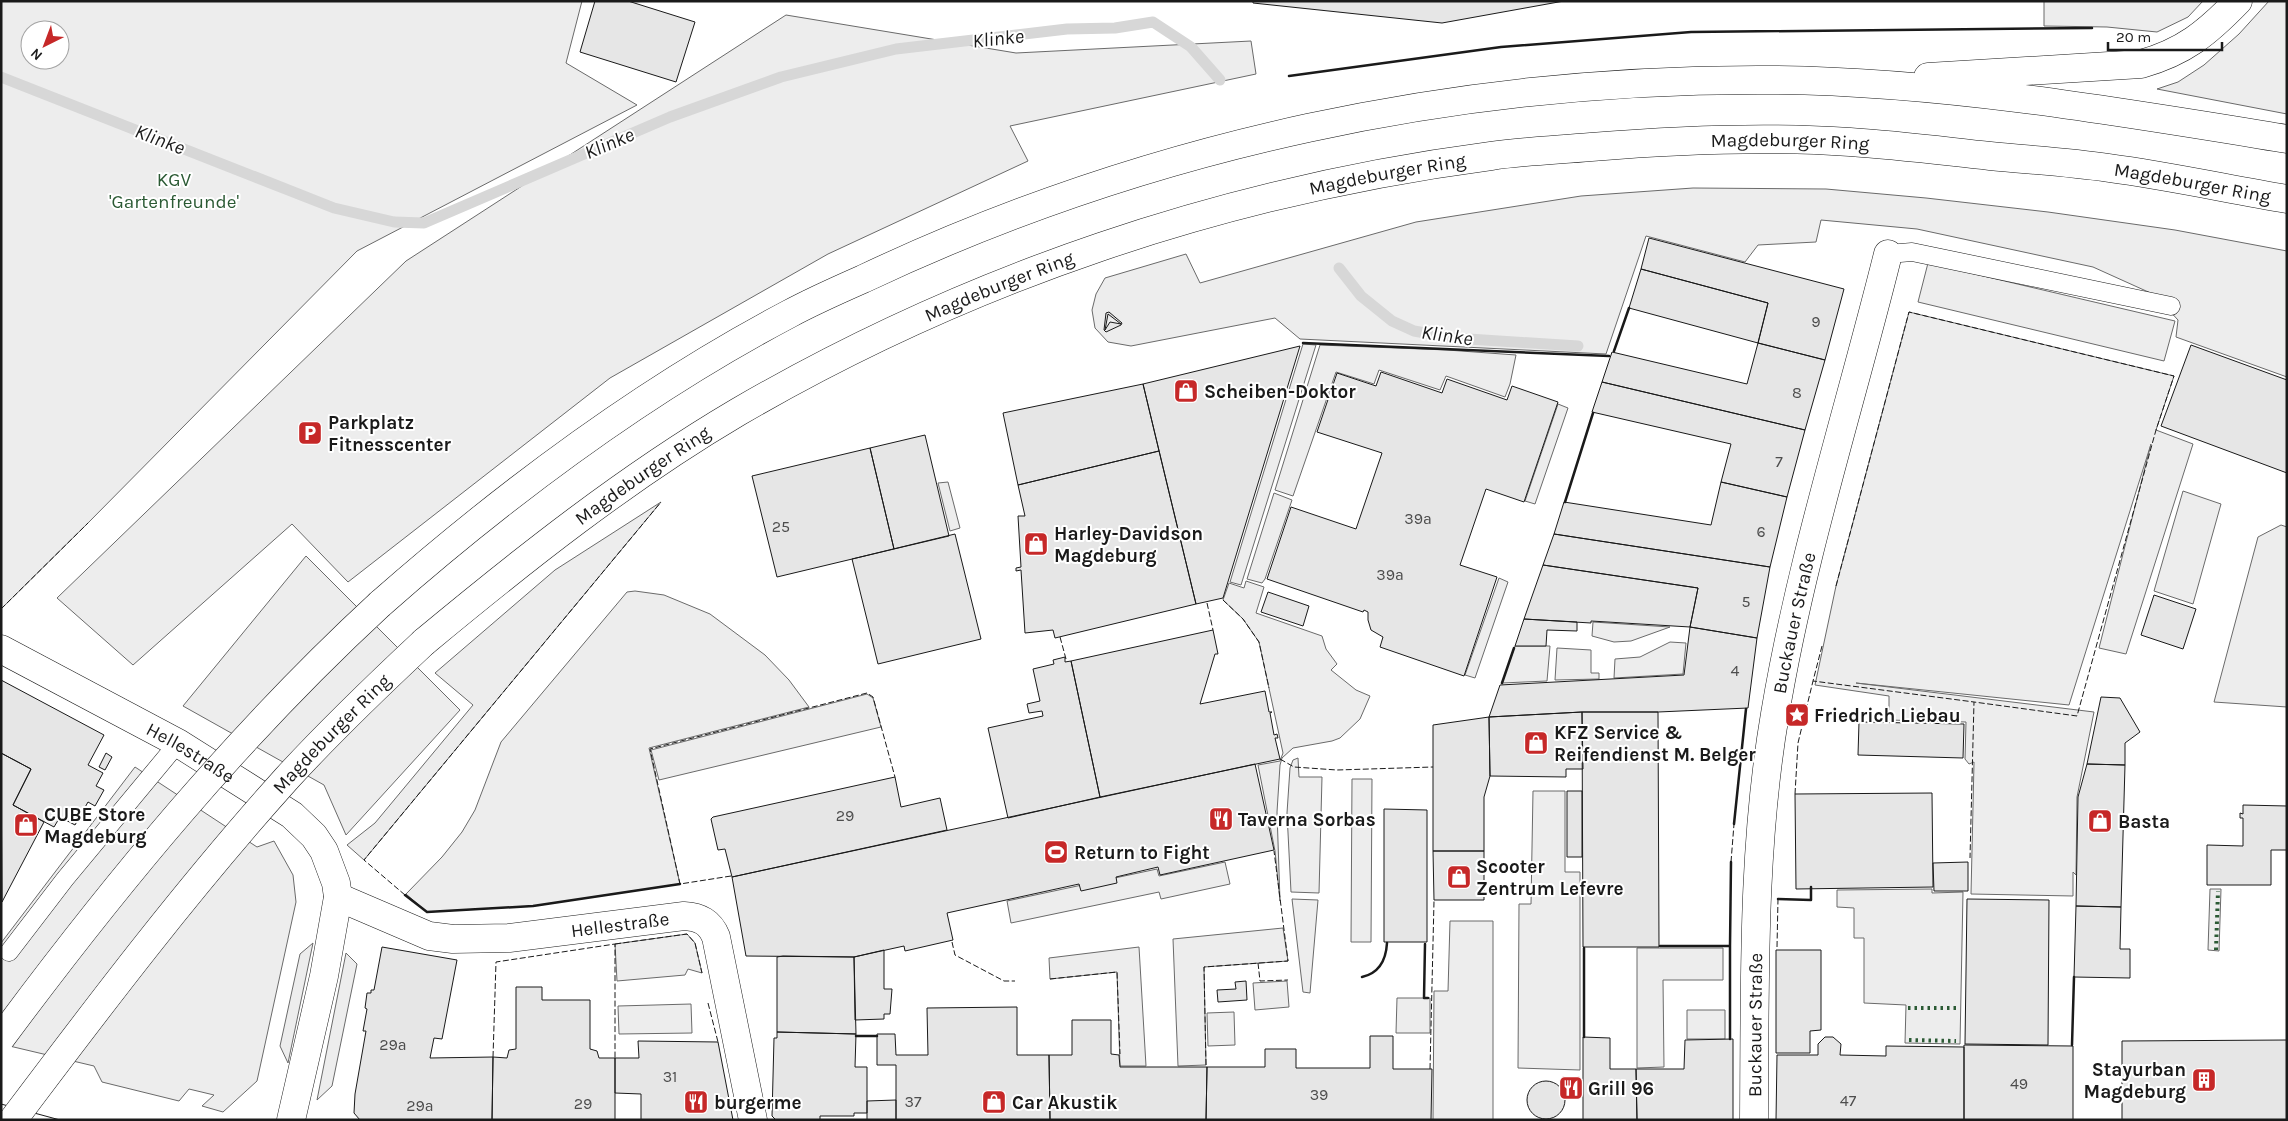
<svg xmlns="http://www.w3.org/2000/svg" width="2288" height="1121" font-family="Karla,sans-serif">
  <rect width="100%" height="100%" fill="#fff"/>
  <path fill="#ededed" stroke="#6a6a6a" fill-rule="evenodd" d="M1,1H582L566,63L637,105L357,251L88,523L1,609ZM30,30H60V60H30Z
    M2044,1H2203L2188,17L2157,32L2107,27L2044,26Z
    M2269,1H2287V114L2157,89L2178,82L2204,65L2239,34Z
    M786,15L1016,53L1251,41L1256,74L1010,126L1028,161L828,254L610,378L348,582L292,524L133,665L57,598L406,261Z
    M1693,188L1826,189L1926,198L2048,212L2175,230L2287,251V377L2176,337L2178,320L2155,295L2093,267L1917,229L1821,220L1816,242L1758,245L1745,262L1646,236L1606,354L1300,339L1275,318L1131,346L1108,342L1095,328L1092,310L1096,294L1105,278L1186,254L1200,283L1416,222L1581,196Z
    M1928,263L2175,321L2164,361L1918,302Z
    M1909,312L2174,376L2156,430L2193,444L2126,654L2099,648L2151,444L2069,705L1856,683L2094,712L2077,797L2076,875L2073,872V896L1971,894L1974,762L1969,764L1965,759L1966,722L1889,720V696L1815,685L1836,586Z
    M1303,344L1316,345L1241,585L1230,582Z
    M1320,345L1447,350L1516,355L1510,384L1505,397L1446,376L1440,390L1379,370L1374,384L1336,372L1293,496L1275,490Z
    M1558,404L1568,408L1535,504L1525,501Z
    M948,482L960,528L950,531L938,483Z
    M2183,491L2221,504L2193,604L2154,591Z
    M1274,493L1292,500L1265,579L1262,583L1247,579Z
    M661,502L364,860L347,845L375,823L473,705L435,673L555,570Z
    M2281,525L2287,527V707L2214,702L2258,537Z
    M306,556L460,710L346,835L324,785L183,706Z
    M1499,578L1508,582L1475,678L1465,675Z
    M1246,581L1264,587L1256,613L1322,636L1326,649L1337,664L1331,670L1356,690L1370,696L1360,719L1340,738L1332,741L1293,748L1282,758L1280,765L1277,812L1280,901L1275,851L1258,765L1280,761L1283,753L1259,642L1243,619L1223,600L1229,583L1244,588Z
    M635,591L664,595L710,614L765,655L789,680L809,707L649,748L680,884L533,906L427,912L406,894L442,857L462,832L475,810L501,742L627,592Z
    M1593,622L1670,627L1631,641L1614,642L1592,636Z
    M1670,642L1686,643L1683,674L1614,678L1615,659L1640,657Z
    M1515,646H1550L1547,681L1502,683Z
    M1557,648L1591,650V673H1599V679L1555,680Z
    M867,694L873,698L881,727L659,780L651,750Z
    M1298,758L1299,777H1322L1319,893L1291,892L1287,813L1290,768L1293,760Z
    M135,767L257,847L274,841L293,875L296,902L257,1081L223,1112L202,1106L214,1095L189,1089L179,1101L102,1082L94,1066L1,1044V943Z
    M1352,779H1372L1371,942H1351Z
    M1533,791H1565V872H1580V1070L1518,1068L1519,904H1531Z
    M1225,862L1230,884L1161,899L1159,892L1011,923L1007,901L1157,869L1159,876Z
    M1932,889V893L1963,892L1960,1044L1905,1043L1906,1005L1864,1003V938H1854V908L1837,907V890Z
    M2210,889H2221L2219,951L2208,950Z
    M1292,899L1318,900L1310,993L1303,992Z
    M1450,921H1493V1120H1433L1434,991H1448Z
    M1283,928L1288,961L1204,967L1206,1065L1178,1066L1173,939Z
    M687,934L695,943L702,973L688,969L685,975L617,981L615,944Z
    M313,943L288,1063L280,1046L300,954Z
    M1139,947L1146,1066H1120L1117,972L1050,979L1049,958Z
    M1637,948H1723V980H1663L1664,1067L1637,1068Z
    M346,953L357,964L332,1086L317,1100Z
    M1287,981L1289,1007L1255,1010L1253,983Z
    M1397,998H1430V1033H1396Z
    M691,1004L692,1033L619,1034L618,1006Z
    M1687,1010H1725V1039H1687Z
    M1234,1012L1235,1045L1208,1046L1207,1013Z"/>
  <g fill="none" stroke-linecap="round" stroke-linejoin="round">
    <path stroke="#d7d7d7" stroke-width="11" d="M1,77L334,208L394,222L424,223L670,117L781,77L896,49L1067,29L1115,28L1153,22L1191,47L1220,80
      M1339,268L1361,296L1392,321L1414,331L1453,338L1578,346"/>
  </g>
  <path fill="#e6e6e6" stroke="#1a1a1a" fill-rule="evenodd" d="M595,1H628L695,22L676,82L580,52Z
    M1253,1H1564L1442,23L1253,3Z
    M1649,238L1844,289L1825,360L1758,343L1768,303L1641,269Z
    M1641,269L1768,303L1758,343L1629,308Z
    M1109,312L1122,323L1121,325L1106,332L1104,330L1106,313ZM1108,314L1121,324L1110,322L1105,330Z
    M1758,343L1825,360L1805,430L1602,382L1612,352L1747,384Z
    M2191,345L2287,380V473L2161,426Z
    M1300,346L1223,598L1196,604L1143,384Z
    M1381,372L1442,393L1447,379L1507,400L1512,386L1558,402L1524,502L1486,489L1460,565L1497,577L1464,676L1380,647L1383,637L1371,630L1368,620V612L1364,610L1363,612L1267,579L1291,507L1356,529L1382,453L1317,432L1337,373L1376,386Z
    M1602,382L1805,430L1787,497L1721,482L1731,444L1592,412Z
    M1143,384L1159,451L1018,485L1003,413Z
    M925,435L949,536L894,549L870,448Z
    M870,448L894,549L777,577L752,476Z
    M1159,451L1196,604L1055,638L1053,630L1025,633L1021,570L1016,571V568L1021,567L1018,516H1025L1018,485Z
    M1721,482L1787,497L1770,567L1554,534L1564,502L1711,525Z
    M955,534L981,639L878,664L852,559Z
    M1554,534L1770,567L1757,638L1690,627L1698,588L1543,565Z
    M1543,565L1698,588L1690,627L1591,621V623L1524,619Z
    M1268,592L1309,606L1303,626L1261,612Z
    M2154,595L2196,609L2183,649L2141,635Z
    M1524,619L1577,622V631L1547,630L1546,646H1515Z
    M1690,627L1757,638L1748,708L1658,712H1582L1489,717L1500,685L1684,675Z
    M1213,630L1218,654H1215L1200,704L1265,691L1269,712H1272L1270,713L1274,735L1277,734L1278,738H1275L1280,759L1100,797L1071,661Z
    M1065,657V662L1071,661L1100,797L1008,818L988,728L1043,716L1042,711L1029,713L1027,704L1040,701L1033,669L1054,664L1053,660Z
    M1,680L104,735L88,765L103,773L96,786L104,790L95,806L88,802L75,825L60,817L54,827L13,805L31,769L1,753Z
    M2101,697L2120,698L2140,732L2125,743V765L2087,764Z
    M1582,712L1583,769H1566V777L1490,776L1489,717Z
    M1582,712H1658L1659,947H1583Z
    M1489,717L1490,776L1484,797V851H1433V725Z
    M1859,722L1964,724L1963,758L1858,755Z
    M1,753L31,769L13,805L44,822L2,902Z
    M106,753L112,757L105,770L99,767Z
    M1255,764L1274,850L1160,875L1158,867L1116,877L1117,883L1081,891L1079,884L947,913L953,940L905,951L904,946L854,957L746,956L732,877Z
    M2087,764L2125,765L2121,907L2076,906L2078,797Z
    M895,777L901,807L940,798L947,830L732,877L725,849L718,850L711,819L713,817Z
    M1567,791H1582V857H1567Z
    M1932,793L1933,887L1796,889L1795,794Z
    M2243,805L2287,806V850H2271V885H2207V845L2243,846V818H2240V813L2243,814Z
    M1384,809L1427,810V942H1384Z
    M1433,851H1484V900H1434Z
    M1968,862V891H1934L1933,863Z
    M1967,899L2049,900L2048,1045L1965,1044Z
    M2076,906L2121,907L2120,949H2130V978L2074,977Z
    M382,947L457,960L442,1039L434,1038L430,1058L493,1057L492,1120H360L354,1113L355,1094L366,1031H363L367,1009L365,1008L367,993H371V990H374Z
    M884,950V989H892L890,1014H884V1019L855,1020L854,957Z
    M1776,950H1821V1030L1810,1031V1053H1776Z
    M783,956L854,957L856,1034L777,1032V957Z
    M1246,981L1247,1000L1218,1002L1217,990L1236,989L1235,982Z
    M516,987H542V1000H590V1049L597,1051L599,1058H615V1120H492L493,1057L507,1058L509,1050L516,1049Z
    M1017,1007V1055H1049L1050,1120H896V1065H877V1034H895L896,1055H928L927,1008Z
    M1072,1020H1111V1054L1119,1055L1120,1067H1207L1206,1120H1050L1049,1055H1072Z
    M777,1032L856,1034L855,1067H867V1113H854V1116H820V1120H776L772,1116L774,1038H777Z
    M1370,1036H1393V1069H1432L1431,1120H1206L1207,1067H1265V1049H1296V1068H1370Z
    M1583,1037L1610,1038V1069H1636L1637,1120H1583Z
    M1825,1037H1833L1841,1044L1840,1055L1886,1056V1046L1964,1047V1120H1776L1777,1055H1818V1044Z
    M1733,1039V1120H1637L1636,1069H1684L1685,1040Z
    M2287,1040V1120H2122V1041Z
    M638,1041L718,1042L733,1120H641V1094L615,1093V1058H639Z
    M1964,1045L2073,1046V1120H1964Z
    M1527 1100a19 19 0 1 1 38 0a19 19 0 1 1-38 0Z
    M896,1100V1120H867V1101Z"/>
  <g fill="none" stroke-linecap="round" stroke-linejoin="round">
    <defs>
      <path id="service" d="M1888,254L1912,252L2171,306
        M9,952L65,879L178,743"/>
      <g id="minor">
        <path id="s1" d="M1,649L178,743L292,815L314,836L324,851L336,883L338,897L324,976L291,1120"/>
        <path id="s2" d="M338,897L429,936L453,939L509,938L684,916C700,917 710,922 716,937L753,1120"/>
        <path id="s3" d="M1754,1120C1755,984 1752,848 1775,714C1801,558 1850,407 1888,254"/>
      </g>
      <g id="trunk">
        <path d="M1928,77L2141,64C2184,52 2207,33 2238,1"/>
        <path d="M380,604C505,494 641,392 789,314C813,301 838,290 863,279C1148,144 1462,77 1778,80C1946,82 2121,112 2287,139"/>
        <path id="s4" d="M424,642C524,559 626,478 738,412C970,277 1225,191 1491,156C1524,151 1557,150 1591,147C1676,140 1765,136 1850,142C1897,145 1943,151 1990,156C2030,160 2070,162 2109,168C2169,176 2228,189 2287,199"/>
      </g>
    </defs>
    <use href="#service" stroke="#1a1a1a" stroke-width="19"/>
    <use href="#minor" stroke="#1a1a1a" stroke-width="29"/>
    <use href="#trunk" stroke="#1a1a1a" stroke-width="29"/>
    <use href="#service" stroke="#fff" stroke-width="18"/>
    <use href="#minor" stroke="#fff" stroke-width="28"/>
    <use href="#trunk" stroke="#fff" stroke-width="28"/>
    <path stroke="#1a1a1a" stroke-width="1" d="M1,1104L60,1120"/>
    <defs>
      <g id="trunk-bridge">
        <path d="M1,1038C116,883 238,735 380,604"/>
        <path id="s5" d="M13,1120C101,1003 189,887 287,778C330,731 377,686 424,642"/>
      </g>
    </defs>
    <use href="#trunk-bridge" stroke="#1a1a1a" stroke-width="29" stroke-linecap="butt"/>
    <use href="#trunk-bridge" stroke="#fff" stroke-width="28"/>
    <path stroke="#2b5a34" stroke-width="4" stroke-dasharray="2.5 4" stroke-linecap="butt" d="M2216,950L2218,891
      M1908,1008H1956
      M1909,1040L1956,1041"/>
    <path stroke="#1a1a1a" stroke-width="1" stroke-dasharray="6 2.5" stroke-linecap="butt" d="M1836,586L1909,312L2174,376L2156,430L2077,716L1974,702L1970,858
      M1223,600L1243,619L1259,642L1269,688
      M1207,603L1213,630
      M1,609L88,523
      M1060,637L1066,659
      M1822,646L1813,681L1974,702
      M1280,759L1294,767L1337,770L1433,767
      M1795,794L1798,743L1813,681
      M1731,862L1734,824
      M731,876L680,884L650,749L867,693L873,697L895,777
      M405,895L364,860L661,502
      M952,942L955,955L1004,981H1015
      M615,944L687,934L695,943L702,973
      M1777,947L1778,899
      M1258,963L1260,981L1288,980
      M1050,979L1117,972L1120,1054
      M708,1003L718,1042
      M493,1057L496,962L615,944V1058
      M1206,1065L1204,967L1288,961L1274,851
      M1430,1069L1434,901"/>
    <path stroke="#1a1a1a" stroke-width="2.5" d="M1289,76L1501,47L1691,32L2092,28
      M1303,343L1609,356
      M1614,351L1629,308
      M1565,502L1593,413
      M1502,683L1514,648
      M1734,824L1746,709
      M405,895L427,912L533,906L680,884
      M1778,899L1811,900V887
      M1425,944L1424,998H1428
      M1660,946H1730L1731,862
      M1362,977C1380,973 1386,960 1387,943
      M856,1036H877
      M1584,1037V948
      M1730,1039V946
      M2072,1045L2074,977"/>
  </g>
  <defs>
    <symbol id="shop-square" viewBox="-11 -11 22 22"><rect x="-9" y="-9" width="18" height="18" rx="4" fill="#c62828" stroke="#fff"/><path d="M-5-2.5h2.3a2.7 3.5 0 0 1 5.4 0H5L5.5 6h-11ZM-1.5-2.5h3a1.5 2.3 0 0 0-3 0Z" fill="#fff"/></symbol>
    <symbol id="parking-square" viewBox="-11 -11 22 22"><rect x="-9" y="-9" width="18" height="18" rx="4" fill="#c62828" stroke="#fff"/><path d="M-3.5-5.5H1a3.5 3.5 0 0 1 0 7H-1V5.5H-3.5ZM-1-3.4V-.6H.8a1.4 1.4 0 0 0 0-2.8Z" fill="#fff"/></symbol>
    <symbol id="sight-square" viewBox="-11 -11 22 22"><rect x="-9" y="-9" width="18" height="18" rx="4" fill="#c62828" stroke="#fff"/><path d="M0-6L1.8-2.2L6-1.7L2.9 1.2L3.7 5.4L0 3.3L-3.7 5.4L-2.9 1.2L-6-1.7L-1.8-2.2Z" fill="#fff"/></symbol>
    <symbol id="restaurant-square" viewBox="-11 -11 22 22"><rect x="-9" y="-9" width="18" height="18" rx="4" fill="#c62828" stroke="#fff"/><path d="M-5-6h1v4h1v-4h1v4h1v-4h1v5L-1.5 .5V6h-2V.5L-5-1ZM5-6V6H3V1.5H1.5Q1.5-4 5-6Z" fill="#fff"/></symbol>
    <symbol id="stadium-square" viewBox="-11 -11 22 22"><rect x="-9" y="-9" width="18" height="18" rx="4" fill="#c62828" stroke="#fff"/><path d="M0-5a6.5 5 0 1 0 0 10a6.5 5 0 1 0 0-10ZM-3.5-1.8h7v3.6h-7Z" fill="#fff"/></symbol>
    <symbol id="building-square" viewBox="-11 -11 22 22"><rect x="-9" y="-9" width="18" height="18" rx="4" fill="#c62828" stroke="#fff"/><path d="M-4-6H4V6H1V3H-1V6H-4ZM-2.5-4.3h1.7v1.8h-1.7ZM.8-4.3h1.7v1.8H.8ZM-2.5-1h1.7V.8h-1.7ZM.8-1h1.7V.8H.8Z" fill="#fff"/></symbol>
  </defs>
  <g fill-rule="evenodd">
    <use href="#shop-square" x="1172" y="377" width="28" height="28"/>
    <use href="#parking-square" x="296" y="419" width="28" height="28"/>
    <use href="#shop-square" x="1022" y="530" width="28" height="28"/>
    <use href="#sight-square" x="1783" y="701" width="28" height="28"/>
    <use href="#shop-square" x="1522" y="729" width="28" height="28"/>
    <use href="#restaurant-square" x="1207" y="805" width="28" height="28"/>
    <use href="#shop-square" x="2086" y="807" width="28" height="28"/>
    <use href="#shop-square" x="12" y="811" width="28" height="28"/>
    <use href="#stadium-square" x="1042" y="838" width="28" height="28"/>
    <use href="#shop-square" x="1445" y="863" width="28" height="28"/>
    <use href="#building-square" x="2190" y="1066" width="28" height="28"/>
    <use href="#restaurant-square" x="1557" y="1074" width="28" height="28"/>
    <use href="#restaurant-square" x="682" y="1088" width="28" height="28"/>
    <use href="#shop-square" x="980" y="1088" width="28" height="28"/>
  </g>
  <g text-anchor="middle" stroke-width="4" stroke-linejoin="round" paint-order="stroke">
    <g font-size="16" fill="#4d4d4d">
      <text x="1816" y="327">9</text>
      <text x="1797" y="398">8</text>
      <text x="1779" y="467">7</text>
      <text x="1418" y="524">39a</text>
      <text x="781" y="532">25</text>
      <text x="1761" y="537">6</text>
      <text x="1390" y="580">39a</text>
      <text x="1746" y="607">5</text>
      <text x="1735" y="676">4</text>
      <text x="845" y="821">29</text>
      <text x="393" y="1050">29a</text>
      <text x="670" y="1082">31</text>
      <text x="2019" y="1089">49</text>
      <text x="1319" y="1100">39</text>
      <text x="1848" y="1106">47</text>
      <text x="913" y="1107">37</text>
      <text x="583" y="1109">29</text>
      <text x="420" y="1111">29a</text>
    </g>
    <g font-size="19" fill="#1a1a1a" stroke="#fff">
      <text dy="7" stroke="none"><textPath href="#s4" startOffset="1490">Magdeburger Ring</textPath></text>
      <text dy="7" stroke="none"><textPath href="#s4" startOffset="1085">Magdeburger Ring</textPath></text>
      <text dy="7" stroke="none"><textPath href="#s4" startOffset="1895">Magdeburger Ring</textPath></text>
      <text dy="7" stroke="none"><textPath href="#s4" startOffset="680">Magdeburger Ring</textPath></text>
      <text dy="7" stroke="none"><textPath href="#s4" startOffset="275">Magdeburger Ring</textPath></text>
      <text dy="7" stroke="none"><textPath href="#s3" startOffset="500">Buckauer Straße</textPath></text>
      <text dy="7" stroke="none"><textPath href="#s5" startOffset="501">Magdeburger Ring</textPath></text>
      <text dy="7" stroke="none"><textPath href="#s1" startOffset="216">Hellestraße</textPath></text>
      <text dy="7" stroke="none"><textPath href="#s2" startOffset="291">Hellestraße</textPath></text>
      <text dy="7" stroke="none"><textPath href="#s3" startOffset="95">Buckauer Straße</textPath></text>
    </g>
    <g font-size="19" fill="#2b5a34" stroke="#fff">
      <text x="174" y="186">KGV<tspan x="174" dy="22">'Gartenfreunde'</tspan></text>
    </g>
    <g font-size="19" font-weight="bold" fill="#1a1a1a" stroke="#fff" text-anchor="start">
      <text x="1204" y="398">Scheiben-Doktor</text>
      <text x="328" y="429">Parkplatz<tspan x="328" dy="22">Fitnesscenter</tspan></text>
      <text x="1054" y="540">Harley-Davidson<tspan x="1054" dy="22">Magdeburg</tspan></text>
      <text x="1814" y="722">Friedrich Liebau</text>
      <text x="1554" y="739">KFZ Service &amp;<tspan x="1554" dy="22">Reifendienst M. Belger</tspan></text>
      <text x="44" y="821">CUBE Store<tspan x="44" dy="22">Magdeburg</tspan></text>
      <text x="1238" y="826">Taverna Sorbas</text>
      <text x="2118" y="828">Basta</text>
      <text x="1074" y="859">Return to Fight</text>
      <text x="1476" y="873">Scooter<tspan x="1476" dy="22">Zentrum Lefevre</tspan></text>
      <text x="2186" y="1076" text-anchor="end">Stayurban<tspan x="2186" dy="22">Magdeburg</tspan></text>
      <text x="1588" y="1095">Grill 96</text>
      <text x="714" y="1109">burgerme</text>
      <text x="1012" y="1109">Car Akustik</text>
    </g>
    <g font-size="20" font-style="italic" fill="#1a1a1a" stroke="#fff">
      <text transform="translate(998 38) rotate(-6)" y="7">Klinke</text>
      <text transform="translate(160 139) rotate(21)" y="7">Klinke</text>
      <text transform="translate(609 143) rotate(-23)" y="7">Klinke</text>
      <text transform="translate(1447 335) rotate(8)" y="7">Klinke</text>
    </g>
  </g>
  <rect width="2288" height="1121" fill="none" stroke="#1a1a1a" stroke-width="5"/>
  <g transform="translate(45 45) rotate(222)"><circle r="24" fill="#ffffff" stroke="#a3a3a3"/>
  <path d="M0-4L9 19L0 12L-9 19Z" fill="#c62828"/>
  <text y="-8" font-size="14" font-weight="bold" text-anchor="middle" fill="#1a1a1a">N</text>
  </g>
  <path d="M2108 42v8h114v-8" fill="none" stroke="#1a1a1a" stroke-width="2.5"/>
  <text x="2116" y="42" font-size="15" fill="#1a1a1a" stroke="#ffffff" stroke-width="4" paint-order="stroke">20 m</text>
</svg>
